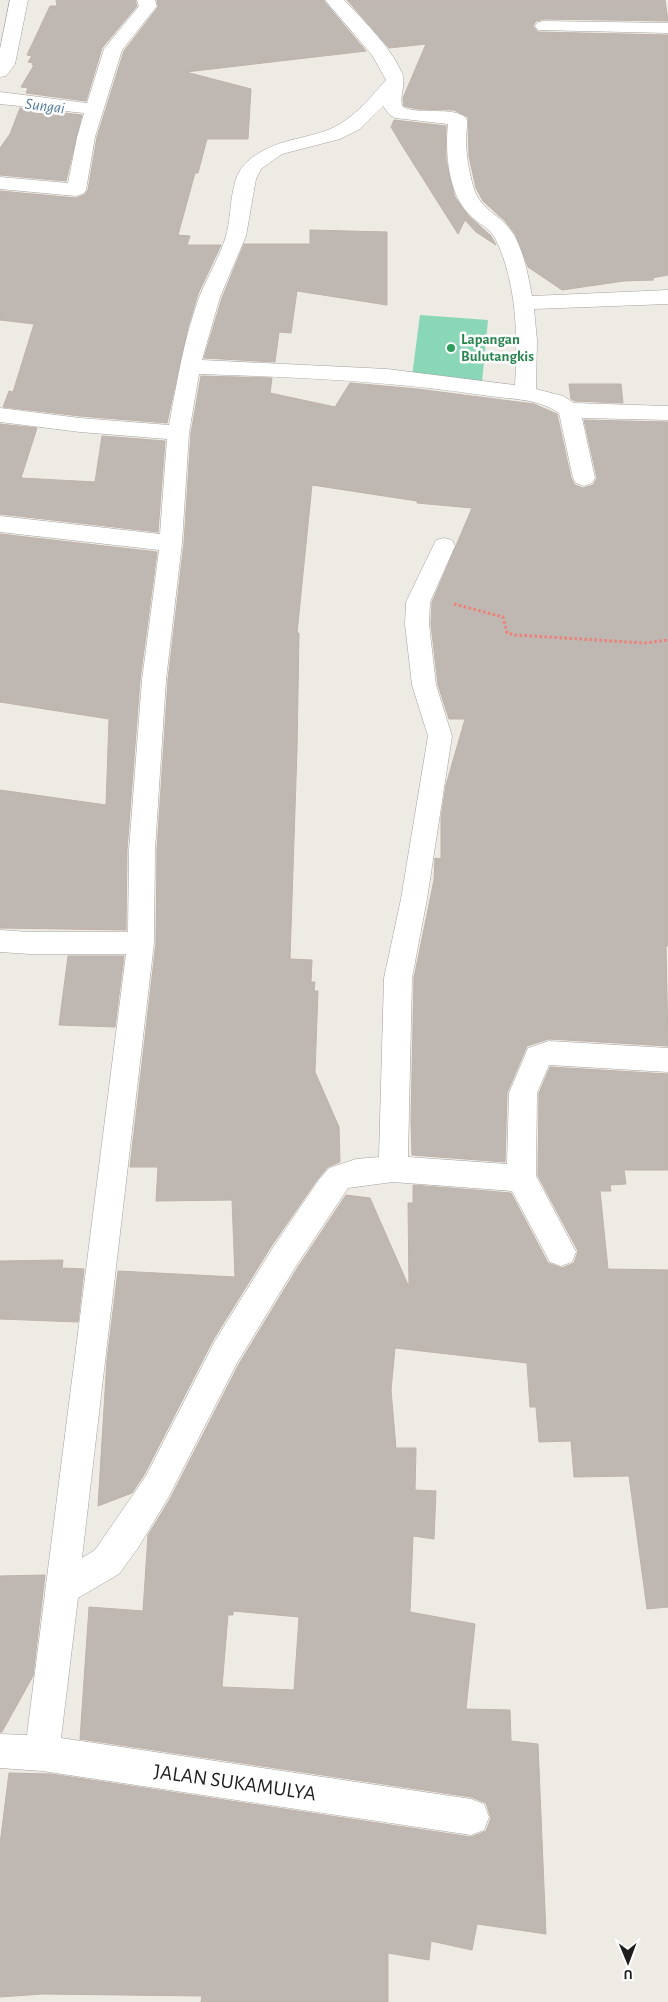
<svg xmlns="http://www.w3.org/2000/svg" width="668" height="2002" font-family="'Alegreya Sans',sans-serif">
  <rect width="100%" height="100%" fill="#eeebe5"/>
  <path fill="#8ad7b7" d="M420,315L488,320L482,382L412,376Z"/>
  <path fill="#bfb7b2" stroke="#bfb2a9" fill-rule="evenodd" d="M56,0H135L137,6L102,48L86,101L26,93L28,88L21,87L34,65H32L33,63L28,62L32,56L27,55L50,6H57Z
    M157,0H323L366,51L186,72L251,89L248,139H207L198,173H195L178,235L190,236L187,245H221L198,294L188,327L167,423L80,416L3,407L9,391L13,392L34,324L0,320V191L76,198L84,195L88,190L97,137L124,51L158,7Z
    M347,0H665L668,21L544,19L536,21L533,26L538,32L668,35V275L652,278L654,280L624,281L562,290L528,267L515,234L505,221L483,201L476,188L469,156L468,117L454,110L417,109L404,106L403,98L426,44L389,48Z
    M20,108L82,115L66,181L0,175V148L10,134Z
    M394,120L446,126V160L455,197L469,216L491,236L496,245L476,232L465,220L458,234L403,147L391,127Z
    M310,230L387,232V305L297,291L291,333L279,332L275,362L204,358L222,298L244,244H310Z
    M201,376L272,378L270,393L335,407L350,383L417,389L534,404L557,414L571,478L575,485L583,488L593,485L597,478L584,420L668,422V946H666L668,1046L549,1039L527,1046L507,1093L505,1162L412,1155L411,1121L414,978L434,880L435,858L441,859V818L446,785L465,719H449L438,685L431,624L432,602L472,508L417,503V501L312,485L297,633H299L297,750L290,959L312,960L311,982H315L314,991H318L315,1072L339,1127L340,1162L328,1167L317,1180L272,1245L213,1340L144,1475L132,1493L98,1506L107,1360L118,1271L235,1277L232,1200L156,1201L158,1167H130L156,943L157,850L168,680L184,543L191,433Z
    M569,384H621L623,403L575,401L571,399Z
    M0,424L37,428L21,478L95,482L102,436L165,441L158,532L0,514Z
    M0,534L157,552L140,680L127,850L126,930L0,928V790L106,805L109,719L0,702Z
    M68,956H124L115,1027L59,1025Z
    M550,1067L668,1074V1170H624L626,1184L610,1185L611,1191H600L608,1269L668,1270V1607L647,1609L629,1476L574,1477L571,1441L539,1442L536,1407H530L527,1363L395,1348L391,1390L396,1448H416L415,1490L436,1491L434,1539L413,1536L410,1612L475,1624L466,1709L510,1710L511,1741L538,1744L546,1934L477,1924L472,1950L431,1941L429,1960L388,1953V2002H201L202,1996L123,1995L43,1994L0,1997V1844L9,1773L51,1774L471,1837L486,1831L491,1818L486,1803L471,1797L80,1739L89,1607L143,1611L148,1535L170,1499L239,1364L298,1267L346,1195L370,1198L409,1287L408,1203H413V1185L511,1193L548,1263L562,1268L574,1263L578,1251L538,1176L539,1093ZM233,1611L299,1617L294,1690L222,1687L228,1615H233Z
    M63,1260L62,1268L84,1269L78,1322L0,1319V1261Z
    M45,1575L33,1676L2,1732H0V1576Z"/>
  <g fill="none" stroke-linecap="round" stroke-linejoin="round">
    <defs>
      <path id="minor" d="M10,0H28L15,64L6,76L0,77V49Z
        M137,0H155L157,6L122,50L95,137L86,190L83,194L76,196L0,189V177L68,183L77,137L84,113L0,104V92L87,103L104,49L139,6Z
        M325,0H344C364,21 390,46 402,73C407,85 398,97 403,107C417,115 455,106 466,118C469,122 466,131 466,137C466,154 469,173 474,189C482,211 496,212 509,228C523,245 528,275 532,296L668,290V304L534,309L537,340L536,389L563,396L574,403L668,406V420L582,418L595,478L592,483L584,486L576,483L573,478L559,413C539,399 512,399 489,396C393,381 296,377 199,374L189,433L182,543L166,680L155,850L154,943L82,1558L95,1550L146,1476L215,1341L274,1246L318,1181L329,1168L356,1159L379,1157L384,978L401,899L428,736L412,685L405,624L406,602L436,540L444,538L452,540L455,546L430,602L429,624L436,685L452,736L427,899L412,978L408,1157L507,1164L509,1093L528,1048L549,1041L668,1048V1072L549,1065L537,1093L536,1176L576,1252L572,1262L561,1266L550,1262L512,1191L393,1182L348,1188L296,1266L237,1363L168,1498L138,1548L119,1574L78,1598L61,1738L471,1799L484,1804L489,1817L484,1830L471,1835L42,1771L0,1768V1734L27,1735L126,954H30L0,952V930L30,932H128L129,850L142,680L159,550L0,532V516L160,534L167,439L80,432L0,422V408L80,418L169,425C177,382 184,337 200,295C208,276 220,256 226,236C233,213 228,177 248,161C273,140 296,141 325,131C351,122 368,100 386,80L372,55ZM383,106L390,115L395,118L448,124C445,152 448,194 470,215C477,223 490,228 495,238C517,282 518,338 515,385L387,369L202,360L220,297L246,236L256,179L261,169L282,154L340,139L360,129Z
        M544,21L668,23V33L538,30L535,26L538,22Z"/>
    </defs>
    <use href="#minor" stroke="#a2a2a2" stroke-width="1"/>
    <path stroke="#ee8077" stroke-width="3" stroke-dasharray="2.5 2.5" stroke-linecap="butt" d="M454,604L503,617L507,633L515,635L645,643L668,640"/>
    <use href="#minor" fill="#fff" fill-rule="evenodd"/>
  </g>
  <circle fill="#2e9e5b" stroke="#fff" stroke-width="2" cx="451" cy="348" r="5"/>
  <g text-anchor="middle" stroke-width="5" stroke-linejoin="round" paint-order="stroke">
    <g font-size="15" font-weight="bold" fill="#27864d" stroke="#fff" text-anchor="start">
      <text x="461" y="344">Lapangan<tspan x="461" dy="17">Bulutangkis</tspan></text>
    </g>
    <g font-size="16" font-style="italic" fill="#507a9f" stroke="#fff">
      <text transform="translate(45 105) rotate(7)" y="6">Sungai</text>
    </g>
    <g font-size="21" fill="#1e1e1e" stroke="#fff">
      <text transform="translate(235 1782) rotate(8)" y="7">JALAN SUKAMULYA</text>
    </g>
  </g>
  <g transform="translate(628 1962) rotate(179)" stroke="#ffffff" stroke-width="4" paint-order="stroke">
  <path d="M0-4L9 19L0 12L-9 19Z" fill="#1e1e1e"/>
  <text y="-8" font-size="14" font-weight="bold" text-anchor="middle" fill="#1e1e1e">U</text>
  </g>
</svg>
